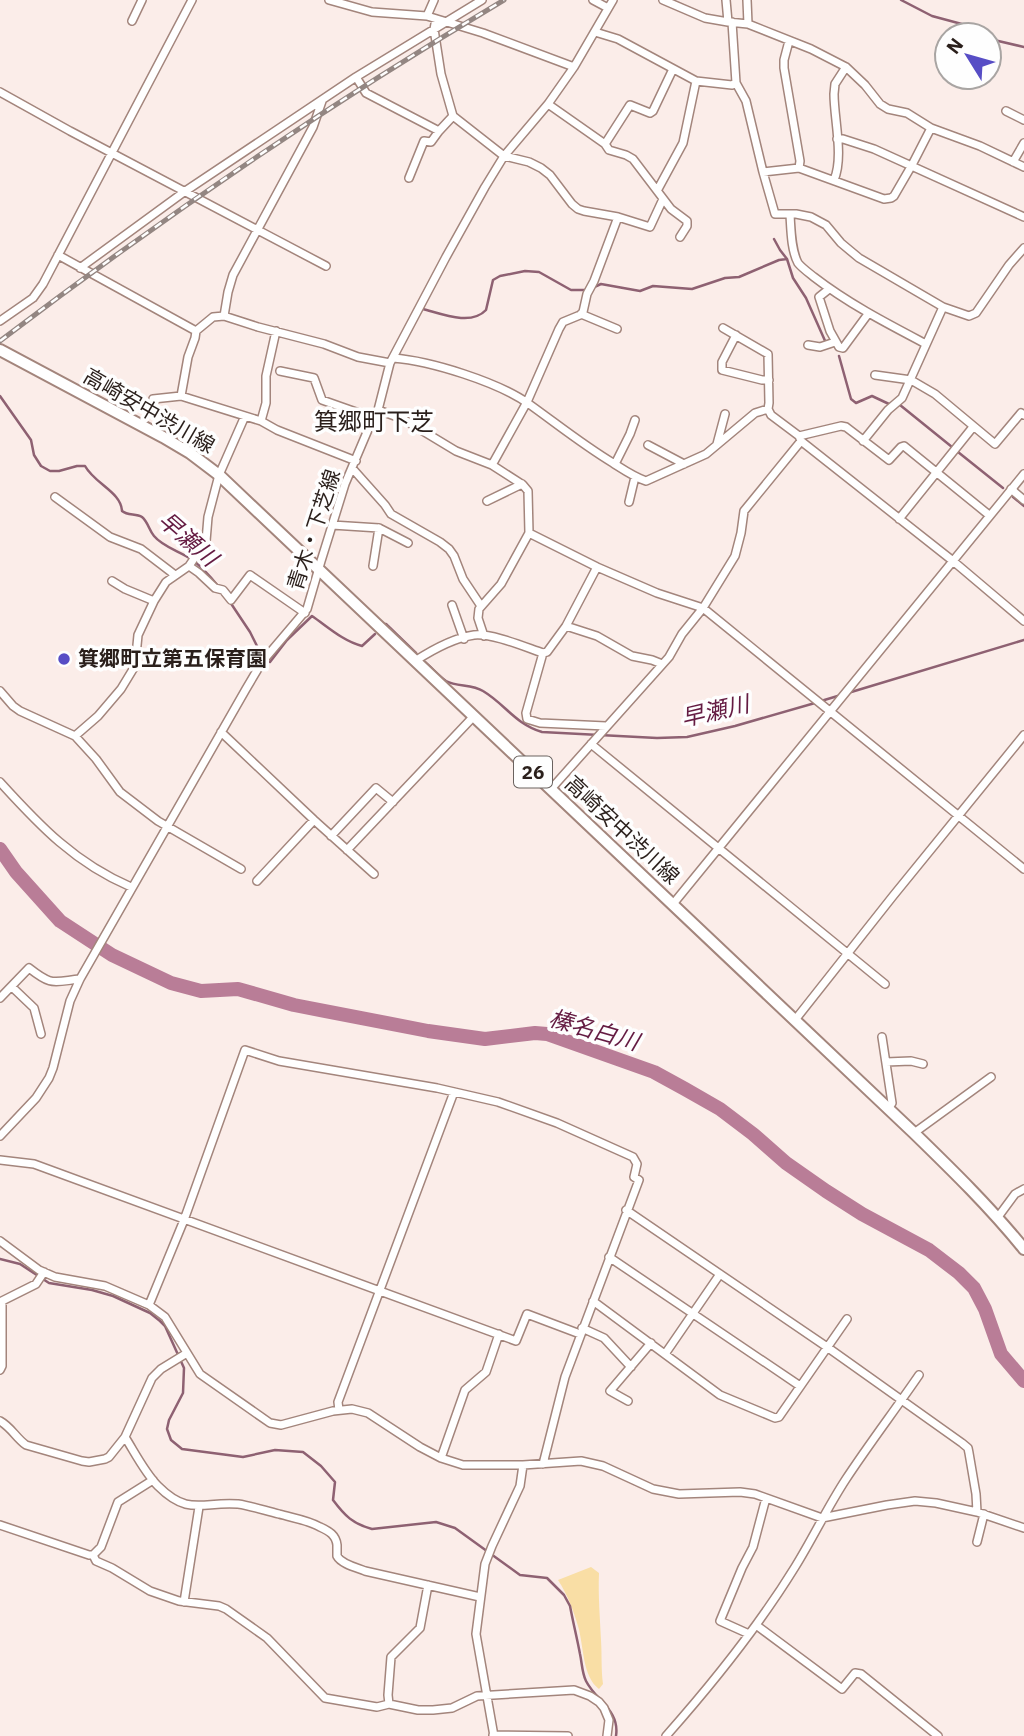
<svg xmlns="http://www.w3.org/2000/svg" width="1024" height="1736" font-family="'IBM Plex Sans','Noto Sans JP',sans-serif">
  <rect width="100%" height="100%" fill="#fbede9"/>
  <path fill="#f9dea5" d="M591,1567L599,1573C598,1595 600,1617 601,1640C602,1655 601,1669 603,1684L599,1689C582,1676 584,1646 578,1626C573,1609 568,1596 558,1580Z"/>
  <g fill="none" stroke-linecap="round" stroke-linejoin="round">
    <path stroke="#8e6172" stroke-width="2.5" d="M901,0L932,16L984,30L994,40L1024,47
      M774,239L780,250L787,259L793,278L806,298L826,343
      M592,288L601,284L640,291L653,286L692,289L725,278L739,277L779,260L787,259
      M423,309C442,314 471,326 486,310L493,280L500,276L525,271L539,272L571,290H586
      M839,356L851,399L856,403L872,396L889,404
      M0,396L31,440L34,455L41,466L50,471H59L77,466H85C95,484 121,492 122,511C128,516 136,513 142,517C148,522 149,530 154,536C163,547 179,551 191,559C201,566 210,576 218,586
      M900,405L952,447
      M958,452L1003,488
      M1013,497L1024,506
      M230,602L250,632L260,652
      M383,624H386L416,653
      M270,662L287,640L312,616C328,627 343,641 362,646L375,634
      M425,662C432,668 439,676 446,681C457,687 472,684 483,691C505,704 515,724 542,732L657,738L687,737L735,726L815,703
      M848,693L1024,640
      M821,701L841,695
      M0,1259L20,1264L49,1283L92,1290L113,1296L150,1313L160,1321L165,1326L184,1368L183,1393L169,1420L167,1429L171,1440L182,1449L243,1457L275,1450L303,1452L321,1466L335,1482L333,1500C345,1516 353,1524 372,1529L436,1522L455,1528L520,1575L547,1578L564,1595L570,1606C573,1622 577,1638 580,1654C582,1663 582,1673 586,1681C596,1701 620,1710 616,1736"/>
    <path stroke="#b97d97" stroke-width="14" d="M0,849L16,872L60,921L112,955L171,983L201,991L238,989L294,1005L428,1031L485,1039L535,1033L547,1034L654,1072L685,1089L720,1109L753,1134L786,1163L826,1191L862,1214L929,1250L959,1273L974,1288L985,1309L1001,1354L1024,1381"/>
    <defs>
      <path id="street" d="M329,0L372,12L427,16L483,33L574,67
        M593,0L608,8
        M663,0L705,18L728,22L748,24L811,49L846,67L865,85L880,104L888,109L907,113L931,128L980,146L1024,167
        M726,0L728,22
        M747,0L748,24
        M427,16L434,0
        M436,19L434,29L441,74L453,116L504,156L529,162L541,168L550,175L572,204L578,209L584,211L618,217L650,227L663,199
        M132,21L142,0
        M732,22L736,83L746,101L763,172L775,214H796L811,217L826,225L841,243L859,258L943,307L969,316L976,313L1009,265L1024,248
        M595,32L618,39L696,81L732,85L736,83
        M789,41L784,60V68L800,161L799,168
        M356,77L366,93L439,131L453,116
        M0,92L70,131L326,266
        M548,104L605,144L609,150L626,155L633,159L671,209L687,221V226L680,237
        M1006,111L1024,120
        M837,139H843L874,149L1024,217
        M605,144L630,105L650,113L653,111L673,69
        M1013,162L1024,143
        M763,172L799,168L884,199L891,198L894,196L912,165L931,128
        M409,178L424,141L431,142L439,131
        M834,180C844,157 834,119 834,94L835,84L846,67
        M658,189L683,143L696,81
        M790,215C791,229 791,250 798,263C802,268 809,273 814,277C849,304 888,324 926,344
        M58,255L196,331L213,317L224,316L258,327L324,344L358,357L390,363
        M80,268L184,192L356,77L482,0
        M829,289L819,297L830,331L839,347L843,348L868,314
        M581,314L617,329
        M224,316L228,292L233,275L313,127L322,101
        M0,321L33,298L43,284L192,0
        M723,328L768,354L769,403L768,409
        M736,335L722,362V370L762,380H769
        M808,345L820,347L835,342
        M393,358C431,361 498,382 529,404C557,424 583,445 613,463C624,470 634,477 646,481L706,454L755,413L768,409L771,415L799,436L801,441L953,561L1024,621
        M280,371L314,378L322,400L373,418
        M875,375L911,380L935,394L995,444L1021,413L1024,415
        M181,396L188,357L195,338L196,331
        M153,399L181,396L261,421L277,430L356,461
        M378,410L403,419L456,451L492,465L523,485L528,491L529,533L501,584L479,609L478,618L484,636
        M261,421L266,403V376L276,331
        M799,436L841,426L846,427L889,460L901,447L904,446L989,515
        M863,441L888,410L902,398L943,307
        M717,444L725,414
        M648,445L684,464
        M615,464L630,434L635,420
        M492,465L527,402L559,329L563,322L580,315L583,312L587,294L594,281L618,217
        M352,468L385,505L391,514L440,542L449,549L454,556L463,579L481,606
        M1011,489L1024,500
        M55,497L110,537L141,549L175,575
        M487,501L522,484
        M629,502L635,477
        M899,519L973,427
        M332,525L379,528L373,566
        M379,528L408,543
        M529,533L597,567L657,593L703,608L1024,869
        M189,566L199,573L215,588L223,590L231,600L250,575L305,613
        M112,581L125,589L154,601
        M452,605L464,639
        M566,626L597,636L632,656L652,660L662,664
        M543,653L526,713L527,719L540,723L606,726
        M415,661C432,650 453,638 474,635C492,633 525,647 543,653L547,652L566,626L597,567
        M0,691L13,706L20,711L75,736L96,759L120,792L158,821L241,869
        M221,732L314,820L374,874
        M75,736L98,716L121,689L135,666L138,635L154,601L166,582L189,566L206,541L208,517L219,475L245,416
        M591,744L885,984
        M0,782C40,826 75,863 131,887
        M551,789L669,657L682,634L703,608L735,556L741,533L744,511L801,441
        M331,836L376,788L393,802
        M347,850L474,716
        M257,881L314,820
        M673,904L1024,474
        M12,987L34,1008L41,1034
        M0,998L29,968C52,986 52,982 80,979
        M795,1020L893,896L1024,735
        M882,1037L892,1103L888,1109
        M886,1062L911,1061L923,1064
        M914,1133L991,1077
        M0,1136L36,1098L49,1078L53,1068L70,1001L80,979L246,689L262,662L307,609L321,561L345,484L373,418L378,410L390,363L446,257L485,187L504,156L548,104L574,67L613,0
        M0,1160L34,1164L516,1341L527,1314L580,1334
        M626,1210L827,1347L962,1443L968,1448L969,1453L976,1494L977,1512
        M998,1217L1015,1194L1024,1189
        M0,1241L39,1270L55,1277L105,1286L149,1305L165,1317L200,1374L270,1423L281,1425L333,1411L352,1409L368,1413L420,1447L441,1458L463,1465H523L581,1461L603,1466L653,1489L679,1494L740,1492L755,1494L822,1518L887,1505L915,1501L936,1503L977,1512L1024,1528
        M609,1257L800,1386
        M593,1301L720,1395L775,1418L779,1417L847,1319
        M149,1305L184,1220L245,1050L279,1061L437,1088L498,1102L557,1123L633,1157L637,1164L634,1177L639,1180L565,1377L543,1464
        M582,1328L604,1338L631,1367
        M665,1354L720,1274
        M0,1370L2,1366V1301L36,1284L44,1272
        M628,1401L610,1391L651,1343
        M339,1410L338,1402L454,1092
        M0,1421C11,1427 16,1438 26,1445L82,1461L89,1462L105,1459L109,1457L125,1437L152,1378L161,1369L187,1353
        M125,1437C135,1453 145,1473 158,1486C189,1517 203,1501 238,1504C252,1506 266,1511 279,1514C293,1518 308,1520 320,1527C329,1531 336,1535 337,1545C337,1547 337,1555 337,1556C341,1564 358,1568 365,1571L480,1597
        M441,1458L465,1390L486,1372L499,1334
        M0,1525L89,1555H93L101,1547L118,1502L153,1480
        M977,1542L984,1514
        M93,1555L96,1561L112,1568L150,1591L179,1601L219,1606L226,1609L267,1638L325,1698L377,1707L389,1704L418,1710H433L452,1708L477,1696L574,1690L590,1696L599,1702L604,1708L609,1720L607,1736
        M184,1602L199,1507
        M756,1625L842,1689L855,1673L861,1674L938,1736
        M749,1634L720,1621L742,1568L753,1547L766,1498
        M389,1704L388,1695L391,1657L420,1628L428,1585
        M493,1735L568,1736
        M494,1736L476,1634L485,1564L492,1546L520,1486L523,1465
        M666,1736C713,1683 758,1627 795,1567C813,1538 827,1508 846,1479C869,1444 895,1410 919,1375"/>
      <path id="primary" d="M0,350L163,437L190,453L219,475L914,1133C952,1170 990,1207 1024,1249"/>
    </defs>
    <use href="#street" stroke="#a3857c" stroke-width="10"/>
    <use href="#primary" stroke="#a3857c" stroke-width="14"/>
    <use href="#street" stroke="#fff" stroke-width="7"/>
    <use href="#primary" stroke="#fff" stroke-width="10"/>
    <defs>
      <path id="rail" d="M0,341C162,218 329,104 504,0"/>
    </defs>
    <use href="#rail" stroke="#938682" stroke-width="5"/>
    <use href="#rail" stroke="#fefefe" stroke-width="2.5" stroke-dasharray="8" stroke-linecap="butt"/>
  </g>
  <circle fill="#574dc5" stroke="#fefefe" stroke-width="2.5" cx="64" cy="659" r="7"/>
  <g text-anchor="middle" stroke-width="7" stroke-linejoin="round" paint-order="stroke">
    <rect fill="#fefefe" stroke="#6a625f" stroke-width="2" x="514" y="756.5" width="38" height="31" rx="5"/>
    <g font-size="19" font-weight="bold" fill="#2a1f1b">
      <text x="533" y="779">26</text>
    </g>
    <g font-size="21" fill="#2a1f1b" stroke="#fefefe">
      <text transform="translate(149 411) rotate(30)" y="7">高崎安中渋川線</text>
      <text transform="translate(314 530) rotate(-72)" y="7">青木・下芝線</text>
      <text transform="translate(622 830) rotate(43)" y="7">高崎安中渋川線</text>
    </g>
    <g font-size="21" font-weight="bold" fill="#2a1f1b" stroke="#fefefe" text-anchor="start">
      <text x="78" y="666">箕郷町立第五保育園</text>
    </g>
    <g font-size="23" font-style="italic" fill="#641b42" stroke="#fefefe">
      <text transform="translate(188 539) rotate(41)" y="8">早瀬川</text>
      <text transform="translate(715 711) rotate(-13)" y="8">早瀬川</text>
      <text transform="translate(594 1030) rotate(16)" y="8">榛名白川</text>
    </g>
    <g font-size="24" fill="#2a1f1b" stroke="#fefefe">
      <text x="374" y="430">箕郷町下芝</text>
    </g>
  </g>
  <g transform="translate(968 56) rotate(307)"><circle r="33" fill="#fefefe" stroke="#a9a5a3" stroke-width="2"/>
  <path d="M0-5L12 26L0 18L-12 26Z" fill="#574dc5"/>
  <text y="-10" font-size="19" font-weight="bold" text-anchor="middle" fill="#2a1f1b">N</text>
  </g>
</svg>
